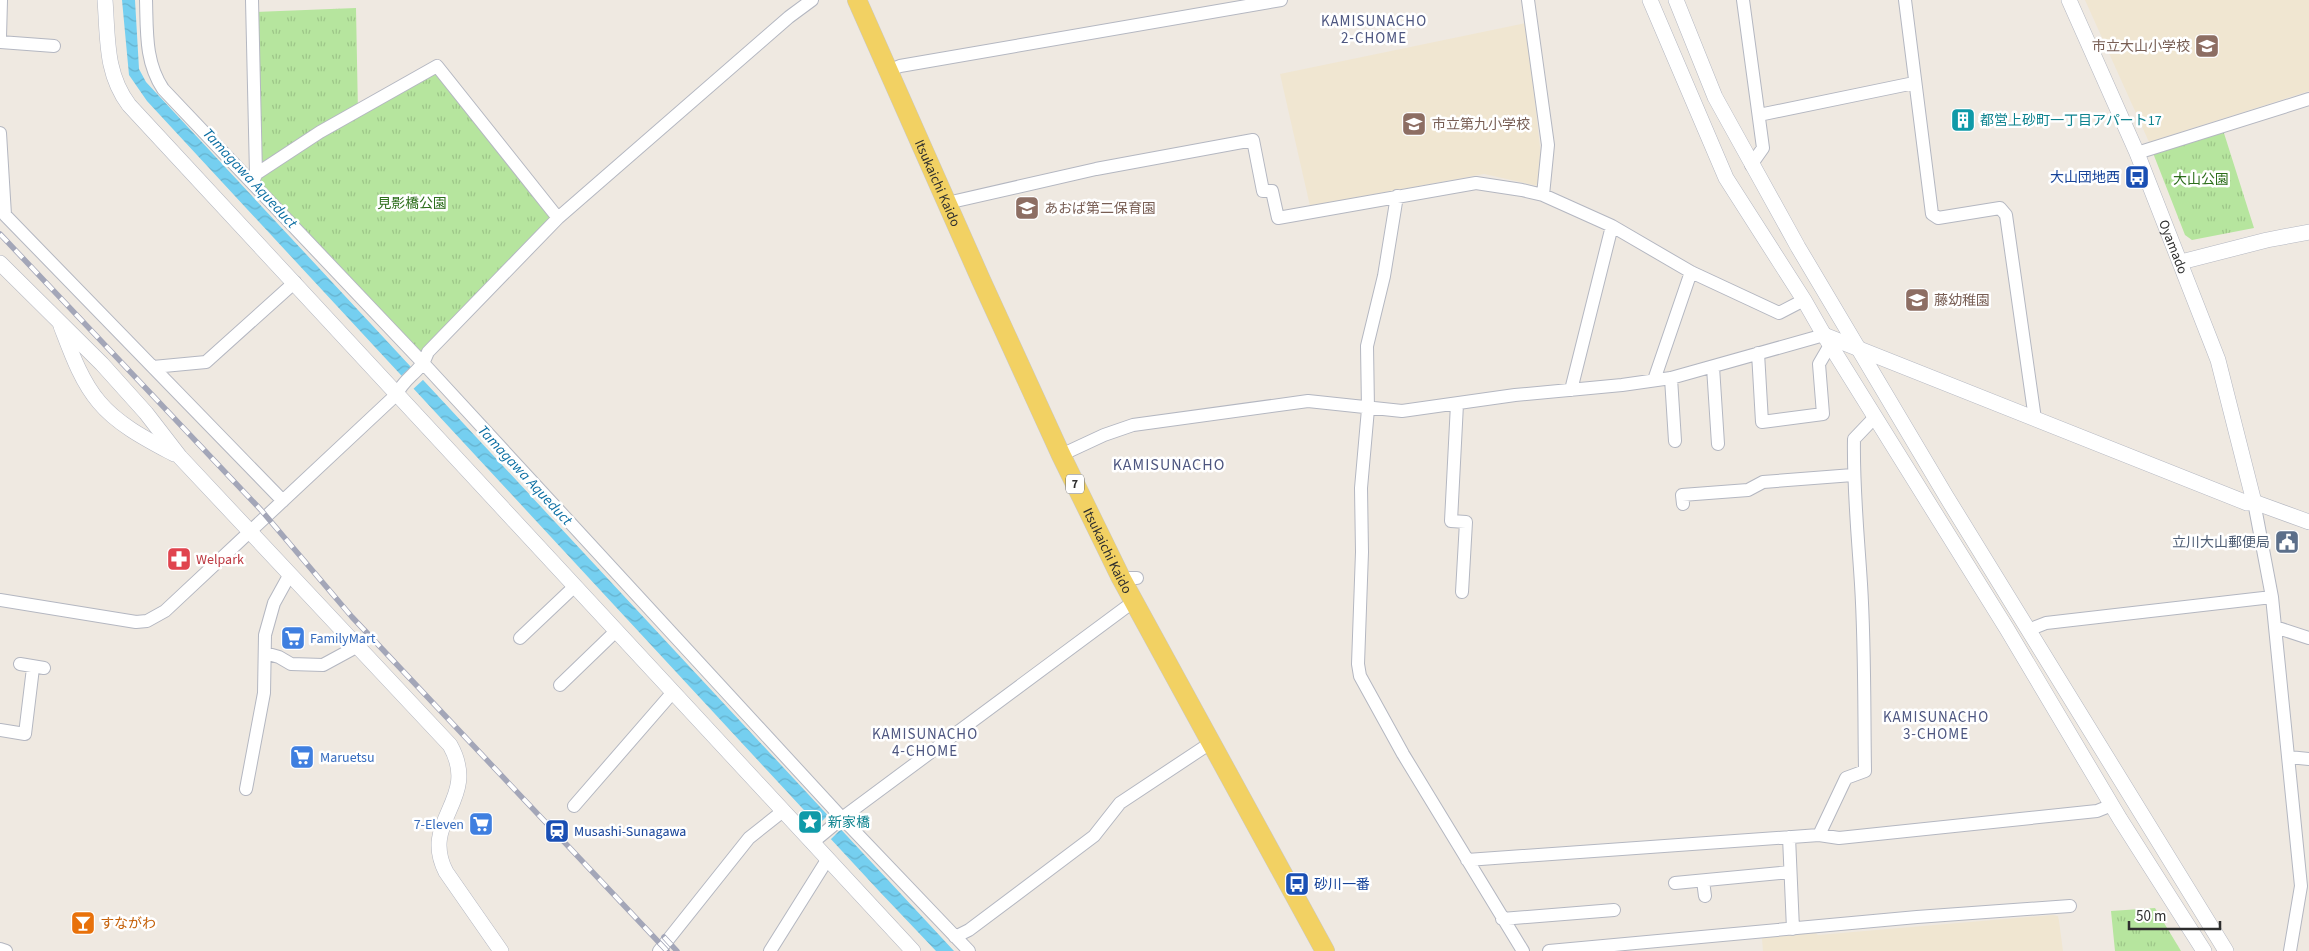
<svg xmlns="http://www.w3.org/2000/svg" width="2309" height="951" font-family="'Source Sans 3','Noto Sans JP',sans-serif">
  <defs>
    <pattern id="park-tufts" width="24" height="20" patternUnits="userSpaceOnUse" patternTransform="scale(1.25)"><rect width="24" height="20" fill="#b6e59e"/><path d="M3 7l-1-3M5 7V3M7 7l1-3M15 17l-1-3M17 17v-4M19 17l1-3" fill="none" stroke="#9dc588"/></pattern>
    <pattern id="water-waves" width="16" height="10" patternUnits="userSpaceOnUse" patternTransform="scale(1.25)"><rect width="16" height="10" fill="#75cff0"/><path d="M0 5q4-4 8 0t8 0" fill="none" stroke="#66b2ce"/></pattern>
  </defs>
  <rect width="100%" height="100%" fill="#efe9e1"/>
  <path fill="#f0e6d1" d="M2085,0H2309V91L2149,142Z
    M1526,23L1544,182L1538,186L1484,174L1310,206L1280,74Z
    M2053,915L2058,916L2059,921L2063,951H1763L1762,939L1764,936L1815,932L1818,935Z"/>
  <path fill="url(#park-tufts)" d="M356,8L358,114L437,72L554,216L418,363L257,184L255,12Z
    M2223,130L2254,228L2192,240L2185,235L2153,153Z
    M2155,908L2181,951H2115L2111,911Z"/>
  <path fill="url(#water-waves)" d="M122,0H135L139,69L146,82L954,951H936L879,891L147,101L129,75Z"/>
  <path fill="#efe9e1" d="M412,366L424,379L411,391L399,378Z
    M829,814L842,828L829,841L816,827Z"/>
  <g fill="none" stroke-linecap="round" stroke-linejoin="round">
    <defs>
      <path id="minor" d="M146,0C147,32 145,62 163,89L424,364L842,818L969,951
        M252,0L256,174L254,180
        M1528,0L1548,145L1543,195
        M1743,0L1763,148L1751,165
        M1905,0L1932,214L1938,218L2000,208L2006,215L2035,419
        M0,37L1,0
        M0,42L54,46
        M888,71L900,66L1281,0
        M1759,115L1914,83
        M0,133L5,215L283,501
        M2137,153L2309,99
        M256,174L320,132L437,66L558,218
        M1397,196L1384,276L1367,346L1368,409L1361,488L1362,552L1358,664L1360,676L1403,754L1523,951
        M947,203L1096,169L1253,140L1263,191H1272L1278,218L1476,183L1522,190L1543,195L1612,226L1691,272L1779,313L1804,300
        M1758,353L1762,422L1823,414L1819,364L1830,345
        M153,367L206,362L295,282
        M1713,367L1718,444
        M1671,378L1675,441
        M1654,380L1691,272
        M1571,390L1612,226
        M1457,404L1451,521L1466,522L1462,592
        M1061,455L1104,435L1133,425L1308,401L1402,411L1515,395L1622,385L1671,378L1824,335
        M2254,502L2272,597L2301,886L2290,951
        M1683,504L1682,495L1748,490L1763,482L1853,475
        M1121,578H1137
        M0,600L136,622L147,621L165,611L397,394C405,376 421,373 428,352L558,218L789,17L812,0
        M2275,627L2309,638
        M2028,630L2046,623L2272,597
        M520,638L575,586
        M265,653L279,657L291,664L323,665L358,646
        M20,664L44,668
        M560,685L616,631
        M0,730L25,734L33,668
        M2289,757L2309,759
        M246,789L264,693L265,635L274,603L290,574
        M574,806L673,692
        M1819,835L1846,778L1865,771C1864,709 1865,647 1861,584C1858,536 1853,488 1854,439L1875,417
        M1789,837L1793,929
        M812,843L842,818L1133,602
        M1467,860L1819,835L1839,838L2097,811L2112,805
        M1703,881L1705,896
        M1675,883L1790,872
        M1502,919L1614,910
        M955,937L969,930L1094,836L1120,803L1212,742
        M0,949L6,951
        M659,951L749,838L783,811
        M770,951L827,860
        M1549,951L1917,917L2070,906"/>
      <g id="tertiary">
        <path d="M105,0C108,38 105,73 129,105L913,951"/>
        <path d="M1650,0L1726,178L1804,300L1824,335L2007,629L2120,819L2204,951"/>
        <path d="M1676,0L1715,97L1798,247L1946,496L2226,951"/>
        <path id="s1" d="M2069,0L2137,153L2218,360L2254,502"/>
        <path d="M2181,262L2267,240L2309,232"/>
        <path d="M0,263L102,364L146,413L180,457L450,745C481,800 419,820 446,872L501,951"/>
        <path d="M61,326C71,352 81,381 99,402C118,425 148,440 174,454"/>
        <path d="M1824,335L2247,503L2254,502L2309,522"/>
      </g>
      <g id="primary">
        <path id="s2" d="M857,0L981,280L1061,455L1121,578L1325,951"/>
      </g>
    </defs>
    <use href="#minor" stroke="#b4b7c1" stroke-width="14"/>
    <use href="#tertiary" stroke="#b4b7c1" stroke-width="16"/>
    <use href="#primary" stroke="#c9c9c9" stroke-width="20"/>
    <use href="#minor" stroke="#fff" stroke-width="12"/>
    <use href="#tertiary" stroke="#fff" stroke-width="15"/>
    <use href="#primary" stroke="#f2d163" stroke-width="19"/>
    <defs>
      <path id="rail" d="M0,234L261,510L352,617L667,951
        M664,937L677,951"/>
    </defs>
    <use href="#rail" stroke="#a3a6b8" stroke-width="5.5"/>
    <use href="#rail" stroke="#fff" stroke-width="4" stroke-dasharray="11" stroke-linecap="butt"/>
  </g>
  <defs>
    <symbol id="school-square" viewBox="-11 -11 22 22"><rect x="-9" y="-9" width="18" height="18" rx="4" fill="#8d6e63" stroke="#fff"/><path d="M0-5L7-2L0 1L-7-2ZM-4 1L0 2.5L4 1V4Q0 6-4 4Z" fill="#fff"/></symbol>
    <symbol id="building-square" viewBox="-11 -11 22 22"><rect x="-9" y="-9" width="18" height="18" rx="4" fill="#0f9aa8" stroke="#fff"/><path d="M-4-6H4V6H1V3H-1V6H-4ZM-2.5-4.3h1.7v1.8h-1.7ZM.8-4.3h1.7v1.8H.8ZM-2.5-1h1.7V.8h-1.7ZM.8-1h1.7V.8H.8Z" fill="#fff"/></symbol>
    <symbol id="bus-square" viewBox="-11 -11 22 22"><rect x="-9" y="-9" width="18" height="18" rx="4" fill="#1a4fb4" stroke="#fff"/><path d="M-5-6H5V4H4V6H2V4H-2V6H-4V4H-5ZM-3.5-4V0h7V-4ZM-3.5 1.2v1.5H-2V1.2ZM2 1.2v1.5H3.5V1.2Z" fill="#fff"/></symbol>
    <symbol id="civic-square" viewBox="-11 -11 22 22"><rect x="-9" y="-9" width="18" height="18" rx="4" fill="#5c6f8a" stroke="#fff"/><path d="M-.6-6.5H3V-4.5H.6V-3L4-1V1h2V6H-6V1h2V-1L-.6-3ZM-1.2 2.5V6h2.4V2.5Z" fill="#fff"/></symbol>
    <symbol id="pharmacy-square" viewBox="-11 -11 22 22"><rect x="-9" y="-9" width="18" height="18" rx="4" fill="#e0444e" stroke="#fff"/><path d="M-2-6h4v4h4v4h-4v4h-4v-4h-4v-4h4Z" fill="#fff"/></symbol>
    <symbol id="supermarket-square" viewBox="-11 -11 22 22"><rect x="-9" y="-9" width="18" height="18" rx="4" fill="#3f7fe0" stroke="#fff"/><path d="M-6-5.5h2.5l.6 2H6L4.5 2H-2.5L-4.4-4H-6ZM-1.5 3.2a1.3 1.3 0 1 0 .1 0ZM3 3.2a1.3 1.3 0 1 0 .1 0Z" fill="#fff"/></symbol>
    <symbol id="sight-square" viewBox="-11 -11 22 22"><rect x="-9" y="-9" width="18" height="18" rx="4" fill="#0f9aa8" stroke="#fff"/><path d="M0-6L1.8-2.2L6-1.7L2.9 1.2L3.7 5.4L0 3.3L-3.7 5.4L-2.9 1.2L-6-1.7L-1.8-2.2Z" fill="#fff"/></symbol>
    <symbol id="station-square" viewBox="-11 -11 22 22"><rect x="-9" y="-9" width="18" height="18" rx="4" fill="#1a4fb4" stroke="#fff"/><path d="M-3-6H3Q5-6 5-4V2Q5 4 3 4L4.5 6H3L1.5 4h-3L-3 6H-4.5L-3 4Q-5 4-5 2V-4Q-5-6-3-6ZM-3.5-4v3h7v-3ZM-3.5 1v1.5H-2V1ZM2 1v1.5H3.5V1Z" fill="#fff"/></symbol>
    <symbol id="bar-square" viewBox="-11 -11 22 22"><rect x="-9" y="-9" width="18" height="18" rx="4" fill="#e8710a" stroke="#fff"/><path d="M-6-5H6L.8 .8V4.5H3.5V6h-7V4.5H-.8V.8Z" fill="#fff"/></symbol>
  </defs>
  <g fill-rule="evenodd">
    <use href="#school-square" x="2193" y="32" width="28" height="28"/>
    <use href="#building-square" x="1949" y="106" width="28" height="28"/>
    <use href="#school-square" x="1400" y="110" width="28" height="28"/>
    <use href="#bus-square" x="2123" y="163" width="28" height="28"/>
    <use href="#school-square" x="1013" y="194" width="28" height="28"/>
    <use href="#school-square" x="1903" y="286" width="28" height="28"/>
    <use href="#civic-square" x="2273" y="528" width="28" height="28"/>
    <use href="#pharmacy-square" x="165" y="545" width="28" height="28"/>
    <use href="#supermarket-square" x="279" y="624" width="28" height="28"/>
    <use href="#supermarket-square" x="288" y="743" width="28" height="28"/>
    <use href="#sight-square" x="796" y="808" width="28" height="28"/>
    <use href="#supermarket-square" x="467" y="810" width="28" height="28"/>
    <use href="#station-square" x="543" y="817" width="28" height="28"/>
    <use href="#bus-square" x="1283" y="870" width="28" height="28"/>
    <use href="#bar-square" x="69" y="909" width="28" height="28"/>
  </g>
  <g text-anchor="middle" stroke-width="5" stroke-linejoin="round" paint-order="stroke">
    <rect fill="#fff" stroke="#6d6d6d" stroke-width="1" x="1066" y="474.5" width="18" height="19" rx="4"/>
    <g font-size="12" font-weight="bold" fill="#2e2e2e">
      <text x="1075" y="488">7</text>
    </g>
    <g font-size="14" fill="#785e54" stroke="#fff" text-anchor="start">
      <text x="2190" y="51" text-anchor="end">市立大山小学校</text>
      <text x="1432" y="129">市立第九小学校</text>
      <text x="1044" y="213">あおば第二保育園</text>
      <text x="1934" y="305">藤幼稚園</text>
    </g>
    <g font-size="14" fill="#0d838f" stroke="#fff" text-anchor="start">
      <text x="1980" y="125">都営上砂町一丁目アパート17</text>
      <text x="828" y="827">新家橋</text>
    </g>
    <g font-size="14" fill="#164399" stroke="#fff" text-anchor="start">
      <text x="2120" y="182" text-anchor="end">大山団地西</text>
      <text x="574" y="836">Musashi-Sunagawa</text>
      <text x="1314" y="889">砂川一番</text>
    </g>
    <g font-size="14" fill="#2c6e1b" stroke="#fff">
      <text x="2201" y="184">大山公園</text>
      <text x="412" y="208">見影橋公園</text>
    </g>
    <g font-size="14" fill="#2e2e2e" stroke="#fff">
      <text dy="5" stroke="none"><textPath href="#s2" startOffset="200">Itsukaichi Kaido</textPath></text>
      <text dy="5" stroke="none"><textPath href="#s1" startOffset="268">Oyamado</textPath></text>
      <text dy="5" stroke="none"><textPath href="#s2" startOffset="605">Itsukaichi Kaido</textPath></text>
    </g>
    <g font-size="14" fill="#4e5e75" stroke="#fff" text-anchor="end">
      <text x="2270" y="547">立川大山郵便局</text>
    </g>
    <g font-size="14" fill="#be3a42" stroke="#fff" text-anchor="start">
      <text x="196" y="564">Welpark</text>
    </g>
    <g font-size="14" fill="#366cbe" stroke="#fff" text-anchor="start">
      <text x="310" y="643">FamilyMart</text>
      <text x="320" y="762">Maruetsu</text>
      <text x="464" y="829" text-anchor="end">7-Eleven</text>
    </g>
    <g font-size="14" fill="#c56008" stroke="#fff" text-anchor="start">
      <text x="100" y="928">すながわ</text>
    </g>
    <g font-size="15" letter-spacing="1" fill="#4d5680" stroke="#fff">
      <text x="1374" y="26">KAMISUNACHO<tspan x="1374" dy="17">2-CHOME</tspan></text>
      <text x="1936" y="722">KAMISUNACHO<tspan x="1936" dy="17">3-CHOME</tspan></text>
      <text x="925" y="739">KAMISUNACHO<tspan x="925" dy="17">4-CHOME</tspan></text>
    </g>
    <g font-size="15" font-style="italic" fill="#0d6fa3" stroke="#fff">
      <text transform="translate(250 178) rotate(47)" y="5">Tamagawa Aqueduct</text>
      <text transform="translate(525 475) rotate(47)" y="5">Tamagawa Aqueduct</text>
    </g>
    <g font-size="16" letter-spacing="1" fill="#4d5680" stroke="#fff">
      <text x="1169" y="470">KAMISUNACHO</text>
    </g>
  </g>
  <path d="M2129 921v8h91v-8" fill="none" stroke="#2e2e2e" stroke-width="2.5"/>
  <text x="2136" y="921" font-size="15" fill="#2e2e2e" stroke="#ffffff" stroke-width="4" paint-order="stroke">50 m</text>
</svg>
